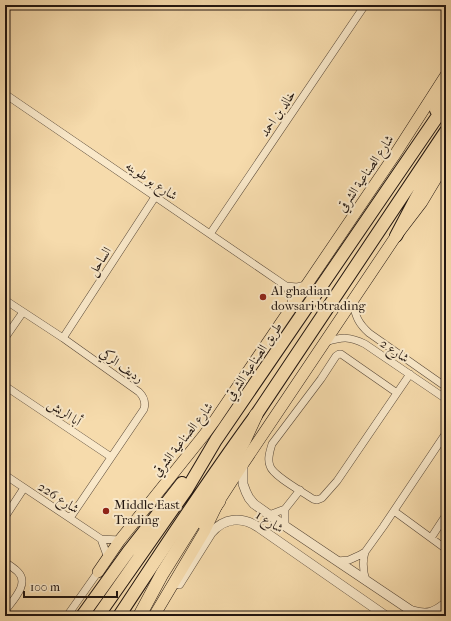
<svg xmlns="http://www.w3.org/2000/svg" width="451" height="621" font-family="'IM FELL French Canon',Amiri,serif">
  <rect width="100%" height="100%" fill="#f6dbac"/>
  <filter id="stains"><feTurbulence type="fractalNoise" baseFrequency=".005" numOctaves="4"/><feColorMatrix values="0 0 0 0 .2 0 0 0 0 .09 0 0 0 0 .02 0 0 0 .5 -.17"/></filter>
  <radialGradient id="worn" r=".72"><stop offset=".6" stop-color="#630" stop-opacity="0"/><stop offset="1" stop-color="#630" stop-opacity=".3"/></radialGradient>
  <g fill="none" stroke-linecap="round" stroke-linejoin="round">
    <defs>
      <path id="minor" d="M5,94L286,286L291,296L292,307
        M210,234L365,5
        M286,286L297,287L306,285
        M5,300L63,338L139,392C144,397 146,402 144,409L70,518
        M352,301C356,316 357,322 369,333L446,387
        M5,338L23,312
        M63,338L155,197
        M326,342C342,337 349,336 365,344L446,399
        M5,386L111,457
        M397,393L341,354H339L336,356L321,379L272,444C270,451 267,459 270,466C273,476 303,492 313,499L317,500L322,498L337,481L410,374
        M5,475L101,539L120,540
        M285,509L300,490
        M285,509V526
        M394,511L446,549
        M269,515L285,509
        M5,517L24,488
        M431,538L446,515
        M101,539L108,558
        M365,552C362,562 363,571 366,581
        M337,561L349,560L360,555L365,552L383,527L446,433
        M5,562C9,565 14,568 18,572C30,584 12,601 5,611
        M67,616L98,572"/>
      <path id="tertiary" d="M243,464V484L246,492L249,498L254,504L285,526L419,616
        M179,584L211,533C224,518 241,516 258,527L386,616
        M413,611C427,615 434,613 446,603"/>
      <path id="primary" d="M98,572L120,540L204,435L215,420L394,156L446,75
        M154,616L204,532L219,501L243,464L396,236L422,202L446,162"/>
      <path id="trunk" d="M436,110L446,92
        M396,236L416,198L446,147
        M82,616L128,552L182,483
        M98,616L187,489L216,440L446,104
        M119,616C164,548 208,480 256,415L446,131"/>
      <path id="motorway" d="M203,523L219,501
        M140,615L162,574L231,464L244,441L256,415"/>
    </defs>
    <use href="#minor" stroke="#574737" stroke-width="8"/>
    <use href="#tertiary" stroke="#574737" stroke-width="10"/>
    <use href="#primary" stroke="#221610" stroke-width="12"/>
    <use href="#trunk" stroke="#221610" stroke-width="14"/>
    <use href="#motorway" stroke="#221610" stroke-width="14"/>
    <use href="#minor" stroke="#f9e8c9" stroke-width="7"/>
    <use href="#tertiary" stroke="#f9e8c9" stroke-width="9"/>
    <use href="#primary" stroke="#f6dbac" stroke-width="11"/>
    <use href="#trunk" stroke="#f6dbac" stroke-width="12"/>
    <use href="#motorway" stroke="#f6dbac" stroke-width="13"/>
  </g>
  <g fill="#8f2418" stroke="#f9e8c9" stroke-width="1.5">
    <circle cx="263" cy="297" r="4"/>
    <circle cx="106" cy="511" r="4"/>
  </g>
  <g text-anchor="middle" stroke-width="4" stroke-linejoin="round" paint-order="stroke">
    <g font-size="13" fill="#221610" stroke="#f9e8c9">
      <text transform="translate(277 113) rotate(-56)" y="5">خالد بن احمد</text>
      <text transform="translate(365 173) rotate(-56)" y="5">شارع الصناعية الشرقي</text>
      <text transform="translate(152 180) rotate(34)" y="5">شارع بو طوينه</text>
      <text transform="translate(99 261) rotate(-57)" y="5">الساحل</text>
      <text transform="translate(395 350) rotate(34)" y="5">شارع 2</text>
      <text transform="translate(253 361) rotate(-56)" y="5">طريق الصناعية الشرقي</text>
      <text transform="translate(122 365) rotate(35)" y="5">رديف الركي</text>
      <text transform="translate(65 412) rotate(34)" y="5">أبا الريش</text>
      <text transform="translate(182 439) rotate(-52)" y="5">شارع الصناعية الشرقي</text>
      <text transform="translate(59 497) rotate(33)" y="5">شارع 226</text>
      <text transform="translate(270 521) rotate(32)" y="5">شارع 1</text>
    </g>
    <g font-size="13" fill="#221610" stroke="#f9e8c9" text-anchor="start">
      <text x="271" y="295">Al ghadian<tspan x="271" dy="15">dowsari btrading</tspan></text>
      <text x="114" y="509">Middle East<tspan x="114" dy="15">Trading</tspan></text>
    </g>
  </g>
  <rect width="451" height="621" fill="none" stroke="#f6dbac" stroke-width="20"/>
  <rect x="6" y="6" width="439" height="609" fill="none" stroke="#221610" stroke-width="2"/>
  <rect x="10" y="10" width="431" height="601" fill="none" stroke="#221610"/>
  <path d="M24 591v6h93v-6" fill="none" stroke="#221610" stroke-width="2"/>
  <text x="30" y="591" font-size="12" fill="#221610" stroke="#f9e8c9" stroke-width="3" paint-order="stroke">100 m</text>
  <rect width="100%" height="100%" filter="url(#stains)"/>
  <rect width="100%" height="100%" fill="url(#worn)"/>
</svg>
